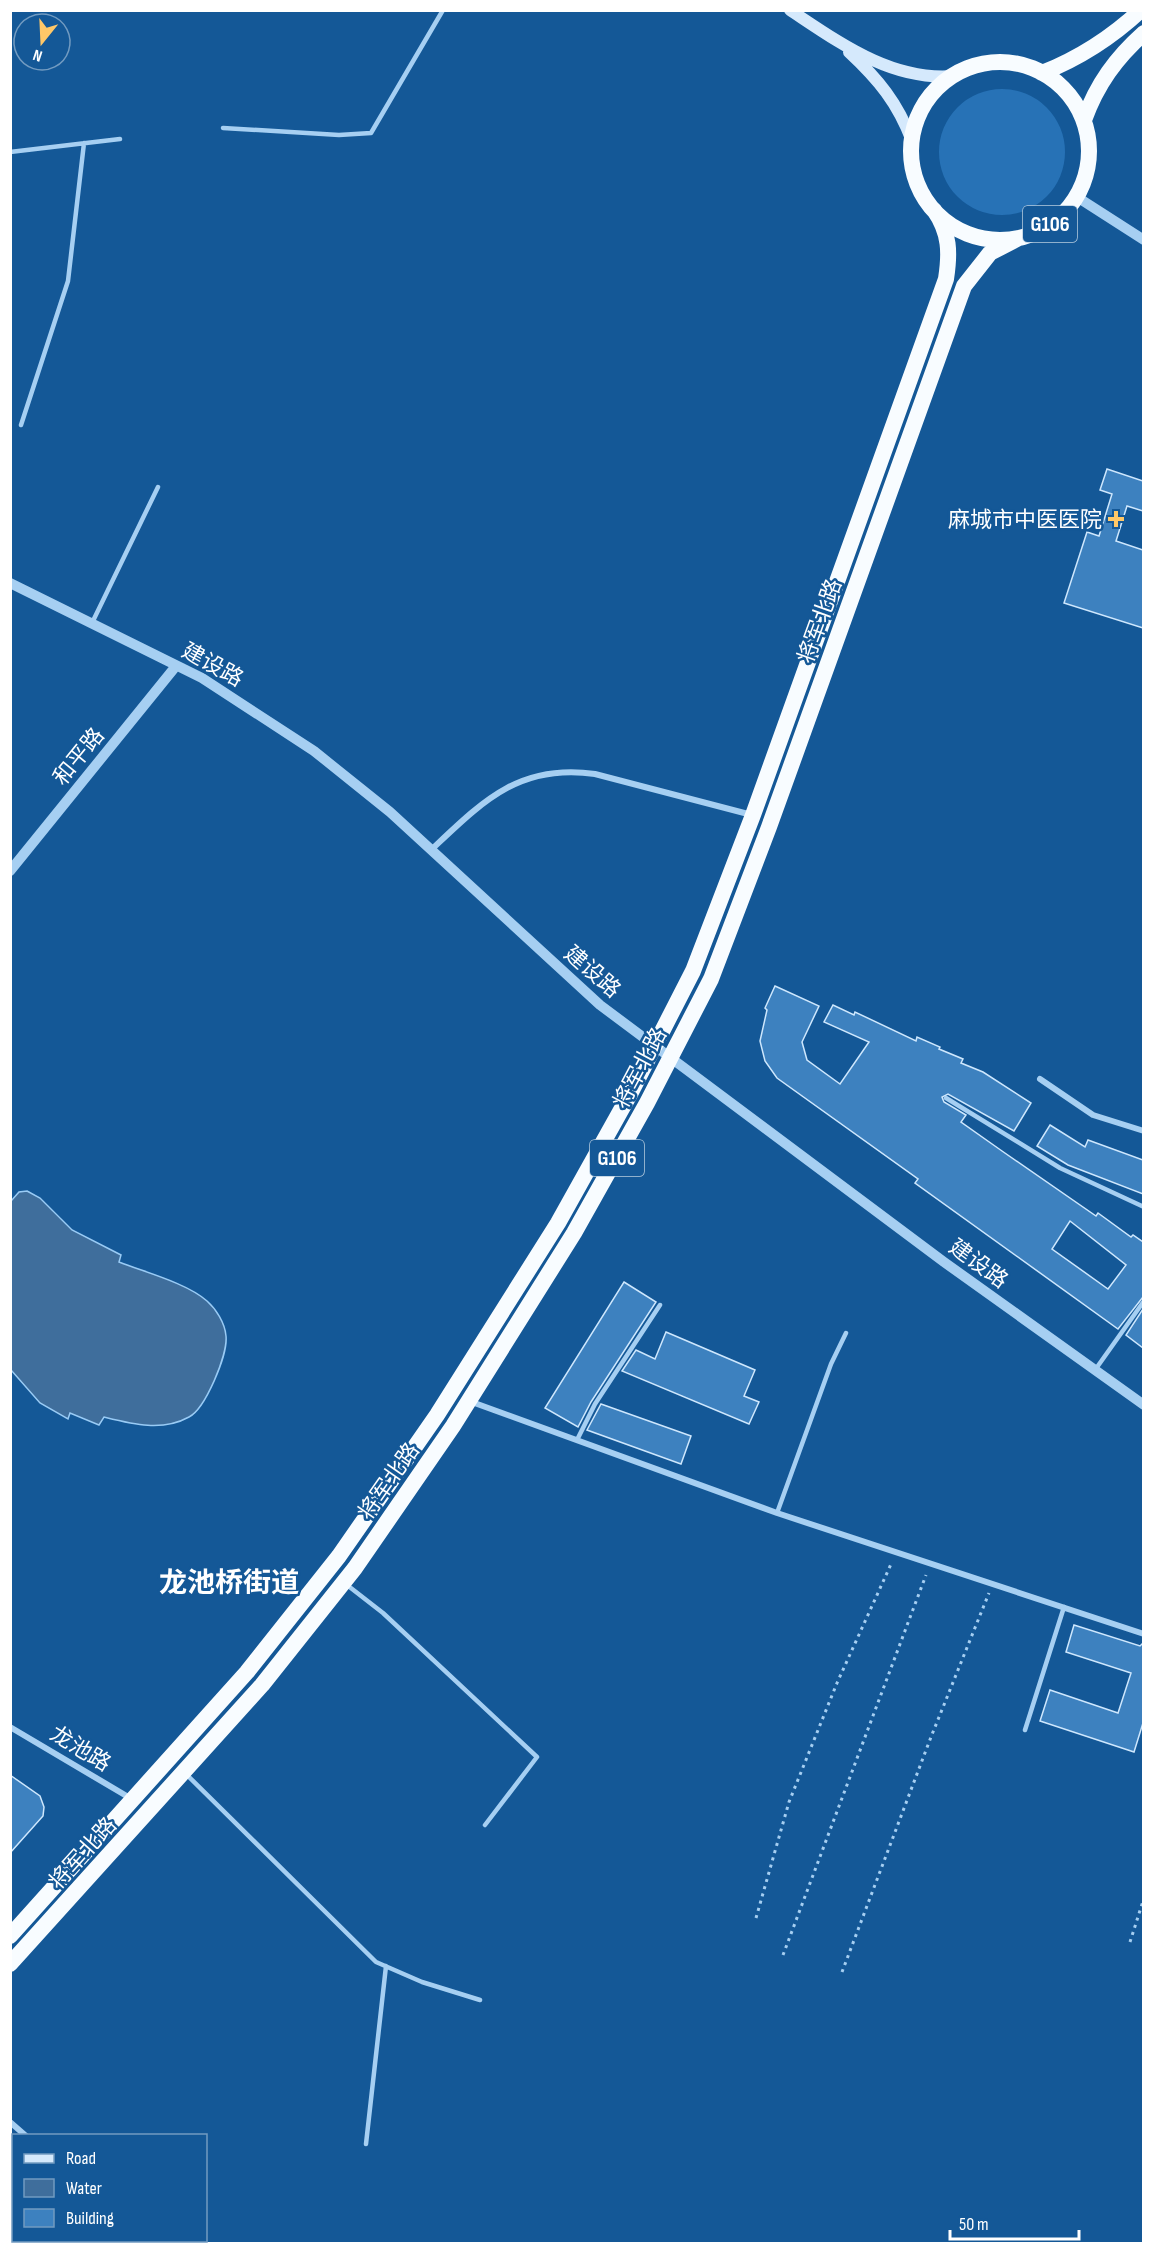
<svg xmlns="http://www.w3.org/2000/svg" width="1154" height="2254" font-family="'Sofia Sans Condensed','Noto Sans SC',sans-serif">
  <rect width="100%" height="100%" fill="#145897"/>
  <path fill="#2772b6" d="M939 152a63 63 0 1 1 126 0a63 63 0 1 1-126 0Z
    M10,2170L14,2173V2240H84L87,2243H11Z"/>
  <path fill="#3f6e9c" stroke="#99cbf5" stroke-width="1.5" d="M27,1191L40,1198L72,1230L121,1255L119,1262C144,1272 187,1283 207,1301C216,1309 225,1323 226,1336C228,1355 205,1409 189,1417C162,1432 132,1424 104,1417L99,1425L70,1413L68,1419L40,1403L11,1370V1201L19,1192Z"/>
  <path fill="#3d81bf" stroke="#cee7fd" stroke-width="1.5" fill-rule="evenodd" d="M1107,469L1143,481V511L1127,506L1116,541L1143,550V628L1064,603L1087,532L1099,536L1112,494L1100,490Z
    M775,986L819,1006L802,1042L807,1060L840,1084L869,1042L824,1022L833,1005L854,1015L855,1012L916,1041L917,1037L940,1047L939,1049L963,1059L961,1063L983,1072L1031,1103L1014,1131L948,1094L942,1097L944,1102L966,1115L961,1122L1002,1151L1096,1216L1098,1213L1131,1237L1133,1235L1143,1242V1297L1118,1329L915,1183L918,1179L777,1078L765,1061L760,1041L767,1010L765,1008ZM1070,1221L1126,1265L1108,1289L1052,1249Z
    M1050,1125L1085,1147L1088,1140L1143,1160V1194L1068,1165L1037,1146Z
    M624,1282L656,1302L591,1402L578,1427L545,1408Z
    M1143,1309V1348L1126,1335Z
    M666,1332L755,1370L744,1396L759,1402L749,1424L622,1371L636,1350L655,1359Z
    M601,1404L691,1436L681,1464L587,1430Z
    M1074,1625L1140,1646L1143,1643V1723L1134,1752L1040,1721L1050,1690L1118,1713L1131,1673L1066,1652Z
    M10,1775L40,1796L44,1807L43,1816L10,1853Z"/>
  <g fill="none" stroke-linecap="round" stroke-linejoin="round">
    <path stroke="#a6cff2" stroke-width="3" stroke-dasharray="3 4.5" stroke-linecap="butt" d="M756,1918L789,1802L837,1683L892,1562
      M1130,1942L1144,1898
      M783,1955L926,1575
      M842,1972L931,1737L989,1593"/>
    <path stroke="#a6cff2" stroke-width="4.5" d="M223,128L339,135L371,133L443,10
      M10,152L120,139
      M21,425L68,281L84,143
      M92,623L158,487
      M946,1098L1060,1168L1144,1207
      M1095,1370L1144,1301
      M577,1440L595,1404L660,1305
      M777,1513L831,1364L846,1333
      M347,1585L383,1613L537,1757L485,1825
      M1025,1730L1064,1607
      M186,1774L376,1962L422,1982L480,2000
      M366,2144L386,1966
      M10,2154L14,2157
      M101,2240L104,2244"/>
    <path stroke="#a6cff2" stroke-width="6" d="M431,850C482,802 519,763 595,774L752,815
      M1040,1079L1093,1115L1144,1131
      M469,1401L777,1513L1144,1634
      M10,1727L130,1798
      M10,2122L26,2136
      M140,2240L144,2244"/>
    <path stroke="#a6cff2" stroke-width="10" d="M1077,197L1144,240
      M10,583L202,678L314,751L390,812L600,1005L944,1262L1144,1405
      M10,871L176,666"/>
    <path stroke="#d5e9fc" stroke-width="12" d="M790,10C840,43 891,81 953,76
      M849,52C878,79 898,103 912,141"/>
    <path stroke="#f8fcff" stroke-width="16" d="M911 151a89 89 0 1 1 178 0a89 89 0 1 1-178 0Z
      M1042,73C1080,58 1111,38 1141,10
      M1084,120C1097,84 1116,58 1144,33
      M10,1936L247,1672L339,1556L437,1415L558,1223L630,1094L693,971L753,815L946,279C950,253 950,233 934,210
      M10,1964L262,1685L355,1568L453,1426L574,1233L647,1103L711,979L769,827L964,286L990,253L1017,239"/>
  </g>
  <path fill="#ffc868" stroke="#145897" stroke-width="2" d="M1113 510h6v6h6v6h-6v6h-6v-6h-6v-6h6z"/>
  <g text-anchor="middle" stroke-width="5" stroke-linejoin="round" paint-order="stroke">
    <g fill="#145897" stroke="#b8cde0" stroke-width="1.5">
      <rect x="1023" y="206" width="54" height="36" rx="4.5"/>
      <rect x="590" y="1140" width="54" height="36" rx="4.5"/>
    </g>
    <g font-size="21" font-weight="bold" fill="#fff">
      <text x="1050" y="231">G106</text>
      <text x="617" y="1165">G106</text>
    </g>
    <g font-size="22" fill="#fff" stroke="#145897" text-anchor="end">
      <text x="1102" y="527">麻城市中医医院</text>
    </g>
    <g font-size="22" fill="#fff" stroke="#145897">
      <text transform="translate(819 621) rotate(-70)" y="8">将军北路</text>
      <text transform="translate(213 664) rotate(29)" y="8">建设路</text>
      <text transform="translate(78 756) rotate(-51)" y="8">和平路</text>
      <text transform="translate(593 971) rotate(41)" y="8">建设路</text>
      <text transform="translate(639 1068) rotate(-62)" y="8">将军北路</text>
      <text transform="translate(979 1263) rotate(36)" y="8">建设路</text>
      <text transform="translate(388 1481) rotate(-55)" y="8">将军北路</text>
      <text transform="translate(81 1748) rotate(31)" y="8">龙池路</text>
      <text transform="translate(82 1853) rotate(-48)" y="8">将军北路</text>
    </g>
    <g font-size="28" font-weight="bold" fill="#fff" stroke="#145897">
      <text x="229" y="1592">龙池桥街道</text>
    </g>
  </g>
  <rect width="1154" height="2254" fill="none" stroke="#ffffff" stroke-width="24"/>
  <rect x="12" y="2134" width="195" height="108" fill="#145897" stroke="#729bc1" stroke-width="1.5"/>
  <rect x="24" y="2154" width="30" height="9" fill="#d5e9fc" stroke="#729bc1" stroke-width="1.5"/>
  <text x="66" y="2164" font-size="18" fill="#ffffff">Road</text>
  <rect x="24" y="2179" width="30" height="18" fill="#3f6e9c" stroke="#729bc1" stroke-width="1.5"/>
  <text x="66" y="2194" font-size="18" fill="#ffffff">Water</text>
  <rect x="24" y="2209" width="30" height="18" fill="#3d81bf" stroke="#729bc1" stroke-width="1.5"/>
  <text x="66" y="2224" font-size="18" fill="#ffffff">Building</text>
  <g transform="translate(42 42) rotate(198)"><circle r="28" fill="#145897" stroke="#729bc1" stroke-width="1.5"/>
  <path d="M0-4.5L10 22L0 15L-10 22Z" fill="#ffc868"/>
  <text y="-9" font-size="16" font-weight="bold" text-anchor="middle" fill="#ffffff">N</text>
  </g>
  <path d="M950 2230v9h129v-9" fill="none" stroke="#ffffff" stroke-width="3"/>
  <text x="959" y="2230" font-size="18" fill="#ffffff" stroke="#145897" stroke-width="4.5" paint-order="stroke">50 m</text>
</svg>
